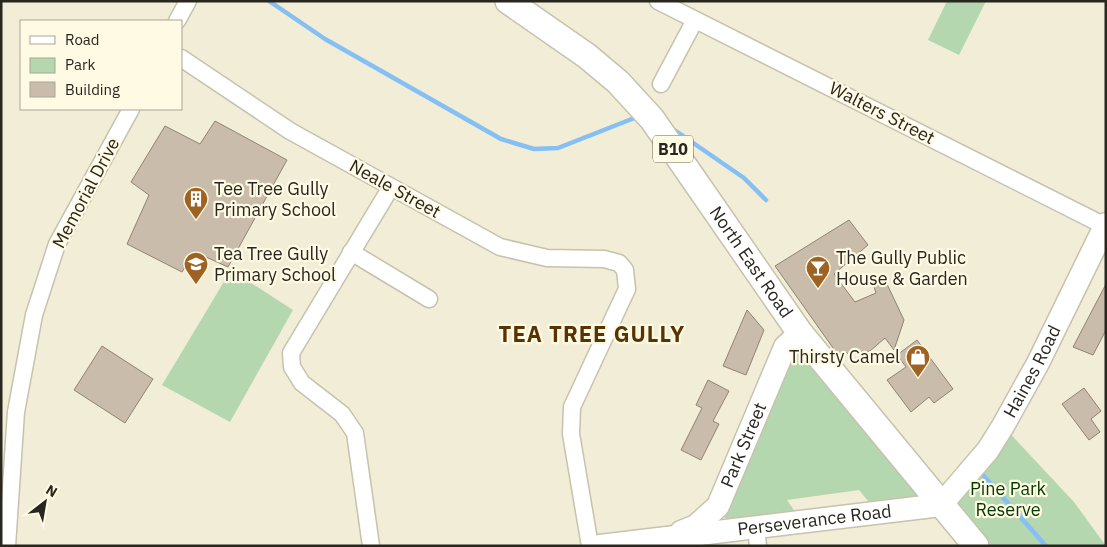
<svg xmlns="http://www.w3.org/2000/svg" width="1107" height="547" font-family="'IBM Plex Sans',sans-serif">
  <rect width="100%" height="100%" fill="#f1edd7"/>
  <path fill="#b5d7b0" d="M947,1H986L959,55L928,40Z
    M231,270L293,310L230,422L162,385Z
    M800,333L941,505L1003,426L1074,502L1106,546H976L941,505L878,513L859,490L787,500L802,522L733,530L718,506Z"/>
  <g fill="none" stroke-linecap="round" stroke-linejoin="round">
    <path stroke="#85bff3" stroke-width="4.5" d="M269,1L325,39L501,139L534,149L558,148L637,117
      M670,127L744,178L766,200
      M983,475L1046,546"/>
  </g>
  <path fill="#cabcaa" stroke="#908372" d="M215,121L287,160L228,267L195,252L182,272L127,244L149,195L131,182L165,126L200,144Z
    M849,220L868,245L834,274L855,302L876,293L874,287L886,282L904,320L894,350L885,338L870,351L848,354L845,351L838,355L775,266Z
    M1106,284V330L1093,355L1073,347Z
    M747,310L764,330L746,375L723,366Z
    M917,340L953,389L934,403L929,397L911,412L887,380L906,367L897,355Z
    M102,346L153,379L125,423L74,390Z
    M708,380L729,391L713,421L719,424L701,460L681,450L702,408L696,405Z
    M1084,388L1101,411L1091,419L1100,432L1089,440L1062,404Z"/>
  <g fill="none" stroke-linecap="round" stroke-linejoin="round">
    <defs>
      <path id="street" d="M658,1L1105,226
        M177,21L188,1
        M181,58L290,131L500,247L547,258L604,259L619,263L625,270L627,289L572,407L571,434L590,546
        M661,84L695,20
        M351,252L429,299
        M756,527L758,546
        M7,546L16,412L34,315L57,244L131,109
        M371,546L355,433L342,414L302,383L292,367L291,353L391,187"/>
      <g id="secondary">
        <path id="s1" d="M681,532L696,526L718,506L785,347L800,333"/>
        <path id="s2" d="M600,546L941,505L988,450L1003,426L1038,363L1106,224"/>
      </g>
      <g id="primary">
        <path id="s3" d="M508,1L587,56L618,82L652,119L800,333L976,546"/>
      </g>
    </defs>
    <use href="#street" stroke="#c6c2ad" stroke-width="19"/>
    <use href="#secondary" stroke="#c6c2ad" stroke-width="25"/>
    <use href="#primary" stroke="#c6c2ad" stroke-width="28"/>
    <use href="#street" stroke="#fff" stroke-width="16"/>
    <use href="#secondary" stroke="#fff" stroke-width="22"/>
    <use href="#primary" stroke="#fff" stroke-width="25"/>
  </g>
  <defs>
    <symbol id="building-pin" viewBox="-11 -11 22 30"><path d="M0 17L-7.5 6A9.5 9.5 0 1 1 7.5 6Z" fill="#9e6323" stroke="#fffae4"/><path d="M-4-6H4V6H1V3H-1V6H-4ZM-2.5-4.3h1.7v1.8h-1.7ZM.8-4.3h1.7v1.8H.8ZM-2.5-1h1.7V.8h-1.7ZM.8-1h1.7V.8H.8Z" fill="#fff"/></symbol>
    <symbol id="school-pin" viewBox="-11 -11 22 30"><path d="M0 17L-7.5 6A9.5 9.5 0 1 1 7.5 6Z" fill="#9e6323" stroke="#fffae4"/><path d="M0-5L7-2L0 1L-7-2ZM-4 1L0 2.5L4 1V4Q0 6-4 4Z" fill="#fff"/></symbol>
    <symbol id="bar-pin" viewBox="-11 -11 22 30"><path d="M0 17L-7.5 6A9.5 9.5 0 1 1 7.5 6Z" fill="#9e6323" stroke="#fffae4"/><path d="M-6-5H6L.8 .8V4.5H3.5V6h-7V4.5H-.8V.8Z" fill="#fff"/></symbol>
    <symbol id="shop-pin" viewBox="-11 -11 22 30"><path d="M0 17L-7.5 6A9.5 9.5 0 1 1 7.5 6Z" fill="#9e6323" stroke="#fffae4"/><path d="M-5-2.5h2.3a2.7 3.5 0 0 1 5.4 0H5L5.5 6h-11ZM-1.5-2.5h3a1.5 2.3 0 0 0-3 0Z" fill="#fff"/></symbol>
  </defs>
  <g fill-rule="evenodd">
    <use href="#building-pin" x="182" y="185" width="28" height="38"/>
    <use href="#school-pin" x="182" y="250" width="28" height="38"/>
    <use href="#bar-pin" x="804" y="254" width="28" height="38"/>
    <use href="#shop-pin" x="904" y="343" width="28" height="38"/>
  </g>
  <g text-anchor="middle" stroke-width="4.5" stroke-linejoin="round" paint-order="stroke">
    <rect fill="#fffae4" stroke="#686659" stroke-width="1" x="653" y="135.5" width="40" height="27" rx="4"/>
    <g font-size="16" font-weight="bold" fill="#28261e">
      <text x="673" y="155">B10</text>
    </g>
    <g font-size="18" fill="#28261e" stroke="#fffae4">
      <text transform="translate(882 113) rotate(27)" y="6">Walters Street</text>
      <text transform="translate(395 189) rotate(29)" y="6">Neale Street</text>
      <text transform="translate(86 193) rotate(-62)" y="6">Memorial Drive</text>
      <text dy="6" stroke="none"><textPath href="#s3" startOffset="361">North East Road</textPath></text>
      <text dy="6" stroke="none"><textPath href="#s2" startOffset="506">Haines Road</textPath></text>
      <text dy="6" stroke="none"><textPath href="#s1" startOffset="112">Park Street</textPath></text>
      <text dy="6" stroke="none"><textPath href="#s2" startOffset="216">Perseverance Road</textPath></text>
    </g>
    <g font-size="18" fill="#28261e" stroke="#fffae4" text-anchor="start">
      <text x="214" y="195">Tee Tree Gully<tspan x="214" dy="21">Primary School</tspan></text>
      <text x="214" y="260">Tea Tree Gully<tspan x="214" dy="21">Primary School</tspan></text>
      <text x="836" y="264">The Gully Public<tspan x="836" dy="21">House &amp; Garden</tspan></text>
      <text x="900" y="363" text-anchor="end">Thirsty Camel</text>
    </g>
    <g font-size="18" fill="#033800" stroke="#fffae4">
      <text x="1008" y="495">Pine Park<tspan x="1008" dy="21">Reserve</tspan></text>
    </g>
    <g font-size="22" font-weight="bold" letter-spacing="1" fill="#5a3302" stroke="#fffae4">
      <text x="592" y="342">TEA TREE GULLY</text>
    </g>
  </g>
  <rect width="1107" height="547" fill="none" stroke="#28261e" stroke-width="5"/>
  <rect x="20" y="20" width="162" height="90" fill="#fffae4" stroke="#a9a595"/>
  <rect x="30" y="36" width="25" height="8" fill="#ffffff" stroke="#a9a595"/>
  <text x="65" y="45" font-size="15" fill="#28261e">Road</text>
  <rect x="30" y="58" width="25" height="15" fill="#b5d7b0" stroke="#a9a595"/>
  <text x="65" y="70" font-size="15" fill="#28261e">Park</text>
  <rect x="30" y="82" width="25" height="15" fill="#cabcaa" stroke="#a9a595"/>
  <text x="65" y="95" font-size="15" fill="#28261e">Building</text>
  <g transform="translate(45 502) rotate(31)" stroke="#fffae4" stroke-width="4" paint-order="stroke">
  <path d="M0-4L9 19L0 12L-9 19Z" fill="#28261e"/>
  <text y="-8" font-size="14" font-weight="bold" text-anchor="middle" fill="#28261e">N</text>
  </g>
</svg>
